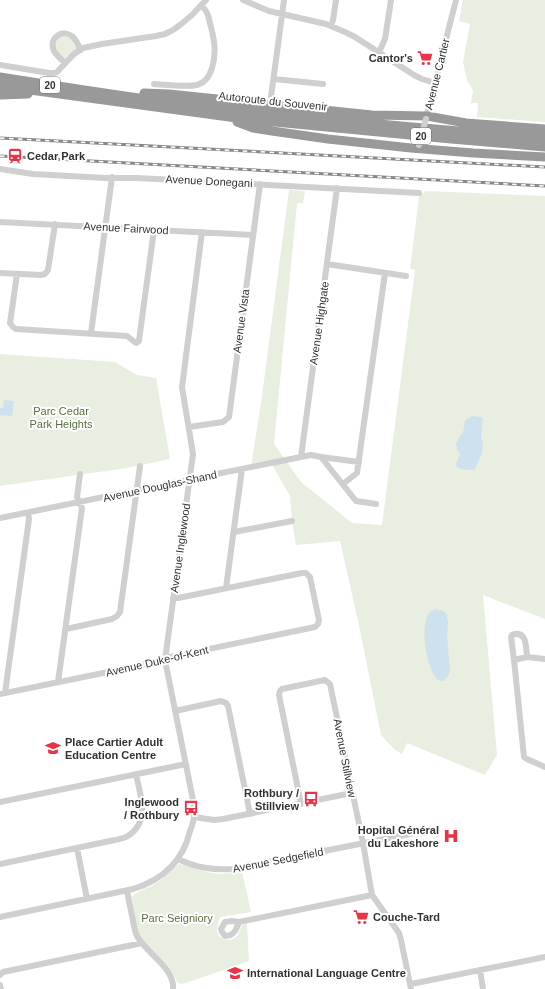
<svg xmlns="http://www.w3.org/2000/svg" width="545" height="989" font-family="Arial,sans-serif">
  <rect width="100%" height="100%" fill="#fff"/>
  <path fill="#e8eee0" d="M463,0H545V122L477,117L478,103H471L473,90L467,81L463,62L470,24L459,21Z
    M66,36L72,38L77,48C75,52 69,57 64,58L57,53L54,45L58,38Z
    M289,190L305,191L303,203H297L274,444L301,482L352,523L382,525L415,270L410,269L419,197L425,191L545,196V619L483,595L497,755L485,775L407,743L402,754L394,749L381,735L361,635L340,541L296,545L292,521L290,496L271,463L251,467L262,396Z
    M0,354L115,362L137,375L156,378L170,459L127,468L0,486Z
    M180,864L211,873L221,874L242,872L251,912L220,917C219,921 217,926 217,930C217,939 229,943 236,937C239,934 240,929 242,925L247,924L249,961L186,983L181,984L177,982C170,962 149,952 138,934C135,928 133,905 132,897C137,890 147,889 155,884C163,879 170,872 177,865Z"/>
  <path fill="#cde2ee" d="M4,400L14,401L12,416L0,415V406V408H3Z
    M471,416L481,417L483,419L482,428L481,436L483,445L482,453L475,469C470,471 462,470 457,467L456,463L460,455V453L457,450L456,444L459,437L463,433L465,421Z
    M436,609L443,611L446,613L448,622L447,635L450,670L448,676L444,681C441,681 438,680 436,678C426,666 416,613 436,609Z"/>
  <g fill="none" stroke-linecap="round" stroke-linejoin="round">
    <path stroke="#cfcfcf" stroke-width="6" d="M243,0L269,11L326,24L345,32L355,37L414,75L422,79L435,83
      M331,26L333,20L336,0
      M379,52L385,39L391,0
      M65,63C61,59 54,54 53,48C50,37 63,29 72,36C76,39 78,45 81,50
      M0,65L49,73H54L57,72L74,54L83,48L102,44L156,36L165,34L173,30L180,25L192,15L206,0
      M274,79L323,84
      M154,84C165,85 187,87 197,85C213,81 216,56 214,42C213,33 210,24 208,15L206,11L202,6
      M271,97L284,0
      M426,118L456,0
      M0,169L33,174L105,178H137L419,193
      M0,222L253,235
      M327,264L406,276
      M0,273L41,275L45,274L48,270L55,224
      M17,274L10,323L13,327L16,329L127,336L136,343L139,341L140,333L154,230
      M91,333L112,177
      M189,427L223,422L229,417L260,184
      M301,457L337,188
      M321,457L359,462
      M343,484L357,473L385,273
      M0,518L271,463L311,455L321,457L356,501L376,504
      M234,532L292,521
      M226,588L242,469
      M66,629L112,619L117,616L120,612L140,466
      M545,659L527,657L514,660L524,757L527,759L545,767
      M514,660L511,637L512,635C527,629 526,648 527,657
      M58,682L82,508L77,497L80,474
      M5,693L29,519L28,513
      M0,694L162,661L170,657L315,627L318,624L319,620L310,577L306,573H302L178,598H173
      M175,711L221,701L226,703L228,706L250,814
      M0,802L186,764
      M301,804L279,695L280,691L282,689L325,680L330,684L363,843L372,895L399,933L401,940L411,989
      M194,817L214,820L223,819L352,793
      M77,848L87,899
      M178,859C197,868 212,870 233,869L425,831
      M0,864L110,841C116,840 123,839 128,836C151,821 140,795 136,774
      M127,891C129,901 131,911 133,921C134,926 135,932 137,936C146,953 175,968 173,989
      M0,917L133,889C162,880 183,861 190,831C192,826 194,820 194,815C194,810 193,805 193,800L165,660L193,454L182,387L202,232
      M239,922C236,930 234,936 225,936L222,932L221,929L225,922L232,921L239,922L372,895
      M480,970L483,989
      M0,975L3,972L142,943
      M411,984L545,957
      M0,985L1,989"/>
    <path stroke="#999" stroke-width="9" d="M0,77C51,85 102,93 153,100C283,116 414,128 545,138
      M0,86L244,119L451,139L545,147
      M144,93L169,94L372,115L427,116L466,123L545,129
      M0,95L28,94
      M237,122L253,128L272,131L328,139L411,148L473,153L545,157"/>
    <defs>
      <path id="rail" d="M0,138L545,167
        M0,156L545,186"/>
    </defs>
    <use href="#rail" stroke="#878787" stroke-width="3"/>
    <use href="#rail" stroke="#fff" stroke-width="1.5" stroke-dasharray="4.5" stroke-linecap="butt"/>
    <path stroke="#cfcfcf" stroke-width="6" d="M419,145L426,119"/>
  </g>
  <defs>
    <symbol id="supermarket-bare" viewBox="-9 -9 18 18"><path d="M-6-5.5h2.5l.6 2H6L4.5 2H-2.5L-4.4-4H-6ZM-1.5 3.2a1.3 1.3 0 1 0 .1 0ZM3 3.2a1.3 1.3 0 1 0 .1 0Z" fill="#e93347" stroke="#fff" stroke-width="2.5" paint-order="stroke"/></symbol>
    <symbol id="station-bare" viewBox="-9 -9 18 18"><path d="M-3-6H3Q5-6 5-4V2Q5 4 3 4L4.5 6H3L1.5 4h-3L-3 6H-4.5L-3 4Q-5 4-5 2V-4Q-5-6-3-6ZM-3.5-4v3h7v-3ZM-3.5 1v1.5H-2V1ZM2 1v1.5H3.5V1Z" fill="#e93347" stroke="#fff" stroke-width="2.5" paint-order="stroke"/></symbol>
    <symbol id="school-bare" viewBox="-9 -9 18 18"><path d="M0-5L7-2L0 1L-7-2ZM-4 1L0 2.5L4 1V4Q0 6-4 4Z" fill="#e93347" stroke="#fff" stroke-width="2.5" paint-order="stroke"/></symbol>
    <symbol id="bus-bare" viewBox="-9 -9 18 18"><path d="M-5-6H5V4H4V6H2V4H-2V6H-4V4H-5ZM-3.5-4V0h7V-4ZM-3.5 1.2v1.5H-2V1.2ZM2 1.2v1.5H3.5V1.2Z" fill="#e93347" stroke="#fff" stroke-width="2.5" paint-order="stroke"/></symbol>
    <symbol id="hospital-bare" viewBox="-9 -9 18 18"><path d="M-5-5h3v3.5h4V-5h3V5h-3V1.5h-4V5h-3Z" fill="#e93347" stroke="#fff" stroke-width="2.5" paint-order="stroke"/></symbol>
    <symbol id="university-bare" viewBox="-9 -9 18 18"><path d="M0-5L7-2L0 1L-7-2ZM-4 1L0 2.5L4 1V4Q0 6-4 4Z" fill="#e93347" stroke="#fff" stroke-width="2.5" paint-order="stroke"/></symbol>
  </defs>
  <g fill-rule="evenodd">
    <use href="#supermarket-bare" x="414" y="47" width="22" height="22"/>
    <use href="#station-bare" x="4" y="145" width="22" height="22"/>
    <use href="#school-bare" x="42" y="737" width="22" height="22"/>
    <use href="#bus-bare" x="300" y="788" width="22" height="22"/>
    <use href="#bus-bare" x="180" y="797" width="22" height="22"/>
    <use href="#hospital-bare" x="440" y="825" width="22" height="22"/>
    <use href="#supermarket-bare" x="350" y="906" width="22" height="22"/>
    <use href="#university-bare" x="224" y="962" width="22" height="22"/>
  </g>
  <g text-anchor="middle" stroke-width="4" stroke-linejoin="round" paint-order="stroke">
    <g fill="#fff" stroke="#707070" stroke-width="1">
      <rect x="40" y="77" width="20" height="16" rx="3"/>
      <rect x="411" y="128" width="20" height="16" rx="3"/>
    </g>
    <g font-size="10" font-weight="bold" fill="#323232">
      <text x="50" y="89">20</text>
      <text x="421" y="140">20</text>
    </g>
    <g font-size="11" font-weight="bold" fill="#323232" stroke="#fff" text-anchor="end">
      <text x="413" y="62">Cantor's</text>
      <text x="27" y="160" text-anchor="start">Cedar Park</text>
      <text x="65" y="746" text-anchor="start">Place Cartier Adult<tspan x="65" dy="13">Education Centre</tspan></text>
      <text x="299" y="797">Rothbury /<tspan x="299" dy="13">Stillview</tspan></text>
      <text x="179" y="806">Inglewood<tspan x="179" dy="13">/ Rothbury</tspan></text>
      <text x="439" y="834">Hopital Général<tspan x="439" dy="13">du Lakeshore</tspan></text>
      <text x="373" y="921" text-anchor="start">Couche-Tard</text>
      <text x="247" y="977" text-anchor="start">International Language Centre</text>
    </g>
    <g font-size="11" fill="#323232" stroke="#fff">
      <text transform="translate(437 74) rotate(-76)" y="4">Avenue Cartier</text>
      <text transform="translate(273 101) rotate(6)" y="4">Autoroute du Souvenir</text>
      <text transform="translate(209 181) rotate(3)" y="4">Avenue Donegani</text>
      <text transform="translate(126 228) rotate(3)" y="4">Avenue Fairwood</text>
      <text transform="translate(241 321) rotate(-82)" y="4">Avenue Vista</text>
      <text transform="translate(319 323) rotate(-82)" y="4">Avenue Highgate</text>
      <text transform="translate(160 486) rotate(-12)" y="4">Avenue Douglas-Shand</text>
      <text transform="translate(180 548) rotate(-82)" y="4">Avenue Inglewood</text>
      <text transform="translate(157 661) rotate(-13)" y="4">Avenue Duke-of-Kent</text>
      <text transform="translate(345 758) rotate(79)" y="4">Avenue Stillview</text>
      <text transform="translate(278 860) rotate(-11)" y="4">Avenue Sedgefield</text>
    </g>
    <g font-size="11" fill="#576f3d" stroke="#fff">
      <text x="61" y="415">Parc Cedar<tspan x="61" dy="13">Park Heights</tspan></text>
      <text x="177" y="922">Parc Seigniory</text>
    </g>
  </g>
</svg>
